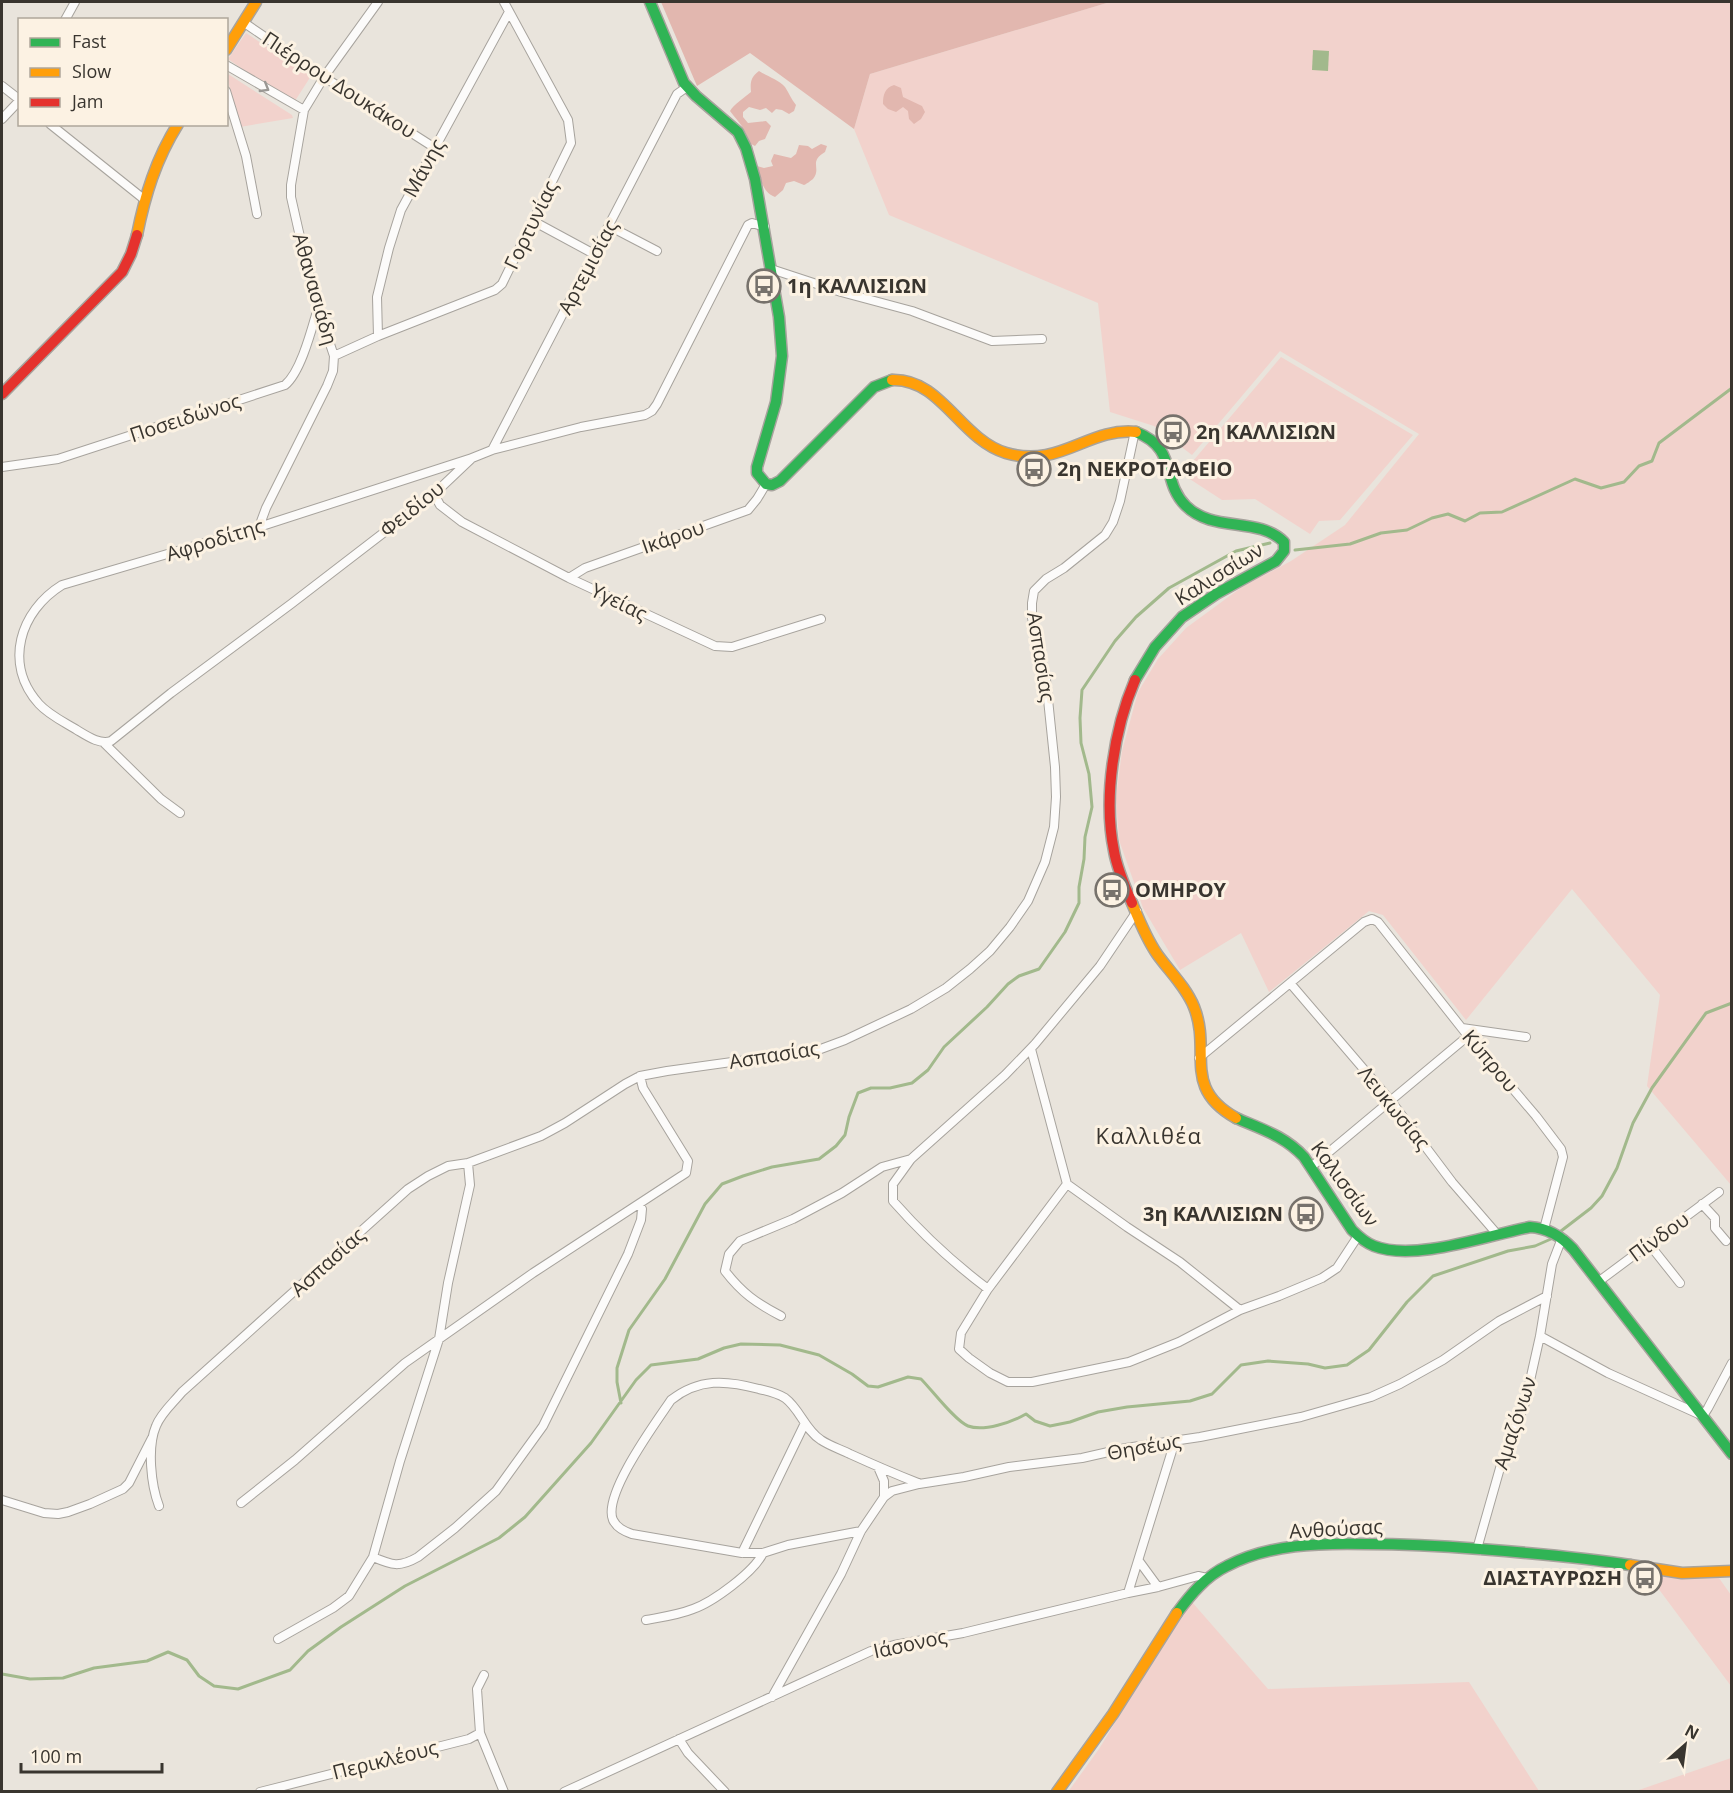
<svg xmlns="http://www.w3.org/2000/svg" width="1733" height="1793" font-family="'Open Sans',sans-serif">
  <rect width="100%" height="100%" fill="#e9e4dc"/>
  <path fill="#f2d2cc" d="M1110,2H1731V1185L1647,1086L1660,995L1572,889L1466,1020L1383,915L1369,911L1269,992L1241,933L1180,970L1143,908L1119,840L1116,798L1122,751L1138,692L1158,659L1186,628L1242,587L1291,561L1345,525L1419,434L1280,351L1192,455L1154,426L1110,412L1098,303L889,215L854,129L870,74Z
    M246,33L311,76L293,104L228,59Z
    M228,74L292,115L293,118L240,127L227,77Z
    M1281,357L1413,435L1340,520L1319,521L1310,534L1255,499L1222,500L1182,474Z
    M1646,1572L1689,1578H1719L1731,1595V1686Z
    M1192,1602L1268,1689L1469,1682L1539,1791L1068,1792L1099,1749L1158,1652Z
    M1731,1758V1791H1636Z"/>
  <path fill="#e2b7af" d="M661,2H1110L870,74L854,129L750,53L697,86Z
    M759,71C768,77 779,80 785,87C789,93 791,99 796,105L794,111L789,114L782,110L776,109L772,113L766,108L760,110L749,107L743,112V117L748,123L766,121L771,126L765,139L759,141L755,146L749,143C745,127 739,123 730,111C733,105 745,97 751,92C750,82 751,77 759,71Z
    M894,85L901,88L903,97L922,106L925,112L921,119L914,124L909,119L908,111L903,107L896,112L888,109L883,104C883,94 885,88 894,85Z
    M821,144L827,146L825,152C808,162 822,168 813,179C812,180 805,185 804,185L794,181L786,183L783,190L775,197C763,192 763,182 756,173L757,166L764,168L773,166L771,161L774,154L791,158L796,154L799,145L808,146L812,149Z"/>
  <path fill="#a2b98c" d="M1313,50L1329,51L1328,71L1312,70Z"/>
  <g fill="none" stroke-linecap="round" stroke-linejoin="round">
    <path stroke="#a2b98c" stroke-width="3" d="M1295,550L1350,544L1381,533L1407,530L1432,518L1448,514L1465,521L1480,513L1502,512L1575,479L1601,488L1624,482L1639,466L1652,461L1659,443L1732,388
      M1561,1231L1591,1208L1602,1196L1617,1168L1633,1123L1652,1088L1706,1013L1732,1003
      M621,1403L617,1382V1368L629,1330L665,1279L705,1204L722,1184L743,1176L772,1167L819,1159L836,1146L845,1135L849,1117L858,1093L871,1088H890L912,1083L928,1070L944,1047L987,1007L1008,984L1019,976L1039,969L1065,932L1079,903V887L1084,859L1085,837L1092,807L1089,774L1081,743L1080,718L1082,690L1115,641L1136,617L1169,588L1236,551L1270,543
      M2,1674L30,1679L63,1678L94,1668L147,1661L168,1652L187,1660L199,1676L214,1686L238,1689L290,1670L308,1651L341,1627L405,1586L499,1538L525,1517L591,1443L636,1380L651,1365L698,1359L724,1348L741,1344L780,1345L819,1355L852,1374L868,1386L878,1387L908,1377L921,1379C932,1390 955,1421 968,1426C984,1432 1012,1422 1026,1414L1035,1421L1050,1426L1070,1422L1098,1412L1127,1407L1190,1401L1212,1394L1241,1365L1268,1361L1308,1364L1325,1368L1347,1365L1369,1350L1407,1302L1433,1276L1508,1251L1535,1246L1551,1239"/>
    <defs>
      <path id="street" d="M65,20L75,2
        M243,22L324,77L435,148
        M226,65L304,110
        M2,86L20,100
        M226,91L246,156L257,214
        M2,119L20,100
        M50,124L145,200
        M533,221L594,254
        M609,226L657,251
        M771,269L841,292L912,311L992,341L1042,339
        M378,336L377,297L389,248L401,210L509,12
        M334,356L378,336L495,290L502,284L571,143L568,120L504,2
        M492,450L677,94L687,87
        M472,458L259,527L62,585C20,611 3,664 39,704C49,715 64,722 77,730C87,736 100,745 111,741L171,693L291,604L434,494L472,458L492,450L581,427L645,415L652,411L657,404L748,225L752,223L765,227
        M2,467L58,459L285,385C301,372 312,328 318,308
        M434,494L440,505L462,522L569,578L715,646L732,647L821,619
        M259,527L266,508L327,386L333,371L334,356L318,308L303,250L291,197V185L304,110L324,77L378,2
        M569,578L585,568L748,510L757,499L766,484
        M104,743L161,799L180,813
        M1290,983L1391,1101L1452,1182L1497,1234
        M1462,1028L1526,1037
        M1031,1049L1067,1184L1127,1227L1180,1262L1240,1310
        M1199,1058L1364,922L1372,919L1378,922L1468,1036L1536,1116L1561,1149L1563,1157L1544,1229
        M1311,1167L1468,1036
        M1067,1184L988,1289L961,1333L959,1349L969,1358L990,1373L1008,1382H1032L1129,1362L1179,1342L1240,1310L1279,1296L1322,1278L1337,1268L1358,1236
        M1702,1204L1715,1218V1228L1726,1241
        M1649,1244L1680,1283
        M1598,1282L1719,1192
        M988,1289C952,1262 923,1235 893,1201V1184L911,1159L1005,1075L1035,1044L1100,966L1137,911
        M781,1316C756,1303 742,1293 725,1271L729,1254L740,1241L793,1219L842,1193L882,1167L911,1159
        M1540,1336L1608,1373L1703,1416L1708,1408L1732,1363
        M878,1467L884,1481V1497
        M2,1500L44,1513L58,1514L68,1512L90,1504L123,1489L129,1483L152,1438
        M241,1503L295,1460L405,1363L533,1273L686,1173L688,1161L643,1088L640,1076
        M159,1506C151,1485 147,1447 156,1426C161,1413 173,1403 182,1392L408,1189L428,1176L448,1166L468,1163L541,1136L565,1123L625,1084L640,1076L667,1071L818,1050L845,1040L911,1009L946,988L970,969L990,951L1010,927L1028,901L1045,862L1054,827L1056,797L1055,767L1046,680L1032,618V603L1034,591L1046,579L1064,568L1105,535L1113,522L1120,501L1135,431
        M861,1531L788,1545L763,1553H742L632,1534C624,1531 617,1528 613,1520C602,1495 657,1421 671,1400C699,1378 726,1380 759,1389C768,1391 777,1393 785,1398C800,1409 805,1430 821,1440C830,1446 840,1449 850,1454C872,1464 895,1474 918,1483
        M1477,1549L1502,1461L1525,1403L1540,1336L1552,1264L1562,1238
        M742,1553L805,1423
        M373,1557C392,1565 399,1568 418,1557L455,1528L496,1491L543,1426L628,1254L641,1220L642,1209L639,1205
        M1139,1561L1158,1587
        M1128,1593L1175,1441
        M646,1620C662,1617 678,1615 693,1609C713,1602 754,1572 763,1553
        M278,1639L333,1608L349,1596L373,1557L400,1461L439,1339L448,1283L470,1185L468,1163
        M484,1675L477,1689L480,1733L504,1792
        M772,1697L841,1574L861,1531L884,1497L892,1491L919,1484L964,1477L1009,1467L1082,1458L1126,1448L1200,1437L1301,1417L1371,1397L1400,1384L1443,1360L1499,1321L1547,1296
        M679,1739L688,1753L725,1792
        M260,1792L469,1739L480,1733
        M564,1792L871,1651L894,1645L963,1633L1128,1593L1158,1587L1198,1576L1207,1578"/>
      <path id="fast" d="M650,2L684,83L696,96L738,132L746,148L755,179L779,317L782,356L776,402L757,467V473L766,484L772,485L780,481L874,387L892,380
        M1135,680L1155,647L1182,617L1216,594L1276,561L1284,551V542C1258,516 1213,533 1186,506C1160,480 1179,449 1136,432
        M1236,1118C1261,1129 1285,1136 1304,1157L1352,1230C1358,1236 1366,1243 1374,1246C1415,1262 1488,1235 1530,1227C1548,1228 1561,1236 1573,1249L1732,1454
        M1177,1613C1191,1594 1206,1576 1227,1566C1269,1544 1319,1543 1366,1544C1404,1544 1442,1546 1480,1549C1530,1553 1581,1557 1630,1565"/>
      <path id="slow" d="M226,50L256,2
        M137,235C145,195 156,159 178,124
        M892,380C941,378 960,439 1006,453C1060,469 1088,427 1136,432
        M1132,903C1139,920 1146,938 1157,954C1169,971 1186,987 1194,1007C1212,1052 1181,1087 1236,1118
        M1630,1565L1682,1573L1732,1571
        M1057,1792L1113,1714L1177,1613"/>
      <path id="jam" d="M2,394L122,272L131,254L137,235
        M1132,903C1125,887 1117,869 1114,851C1103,798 1114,729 1135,680"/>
    </defs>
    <use href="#street" stroke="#a7a39d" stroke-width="10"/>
    <use href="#fast" stroke="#a7a39d" stroke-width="13"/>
    <use href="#slow" stroke="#a7a39d" stroke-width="13"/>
    <use href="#jam" stroke="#a7a39d" stroke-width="13"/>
    <use href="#street" stroke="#fcfbfa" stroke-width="8"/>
    <use href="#fast" stroke="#30b455" stroke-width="10"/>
    <use href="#slow" stroke="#ff9f0a" stroke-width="10"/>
    <use href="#jam" stroke="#e5322d" stroke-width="10"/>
  </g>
  <defs><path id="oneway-chevron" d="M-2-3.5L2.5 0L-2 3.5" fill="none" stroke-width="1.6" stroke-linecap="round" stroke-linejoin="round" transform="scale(1.5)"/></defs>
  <use stroke="#9a9894" href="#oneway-chevron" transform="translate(265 88) rotate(31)"/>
  <defs>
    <symbol id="bus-ring" viewBox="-11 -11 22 22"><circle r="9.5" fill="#fcf2e3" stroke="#77726c" stroke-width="1.5"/><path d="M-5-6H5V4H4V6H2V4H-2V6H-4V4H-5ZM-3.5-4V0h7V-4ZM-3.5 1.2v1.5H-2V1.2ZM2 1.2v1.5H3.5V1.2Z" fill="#77726c"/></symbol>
  </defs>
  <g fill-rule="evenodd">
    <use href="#bus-ring" x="745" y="267" width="38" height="38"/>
    <use href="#bus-ring" x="1154" y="413" width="38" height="38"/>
    <use href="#bus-ring" x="1015" y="450" width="38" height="38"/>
    <use href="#bus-ring" x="1093" y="871" width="38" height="38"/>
    <use href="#bus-ring" x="1287" y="1195" width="38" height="38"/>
    <use href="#bus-ring" x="1626" y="1559" width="38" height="38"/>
  </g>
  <g text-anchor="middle" stroke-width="6" stroke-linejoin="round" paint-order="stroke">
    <g font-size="20" fill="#39352f" stroke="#fcf2e3">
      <text transform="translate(339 85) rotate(33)" y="7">Πιέρρου Δουκάκου</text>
      <text transform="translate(424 168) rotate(-61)" y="7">Μάνης</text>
      <text transform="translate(531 225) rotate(-64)" y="7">Γορτυνίας</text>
      <text transform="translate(588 267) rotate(-62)" y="7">Αρτεμισίας</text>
      <text transform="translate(315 289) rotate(74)" y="7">Αθανασιάδη</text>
      <text transform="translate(185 418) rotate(-18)" y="7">Ποσειδώνος</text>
      <text transform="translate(412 509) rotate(-39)" y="7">Φειδίου</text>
      <text transform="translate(673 537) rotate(-19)" y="7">Ικάρου</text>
      <text transform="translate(215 540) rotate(-17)" y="7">Αφροδίτης</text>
      <text transform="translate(1219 574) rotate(-32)" y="7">Καλισσίων</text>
      <text transform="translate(619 602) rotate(26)" y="7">Υγείας</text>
      <text transform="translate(1041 657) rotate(81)" y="7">Ασπασίας</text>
      <text transform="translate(774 1055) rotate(-9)" y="7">Ασπασίας</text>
      <text transform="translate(1490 1061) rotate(50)" y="7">Κύπρου</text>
      <text transform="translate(1394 1108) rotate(51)" y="7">Λευκωσίας</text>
      <text transform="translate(1345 1184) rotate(54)" y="7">Καλισσίων</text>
      <text transform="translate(1659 1237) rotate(-36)" y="7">Πίνδου</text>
      <text transform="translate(328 1262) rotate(-42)" y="7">Ασπασίας</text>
      <text transform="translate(1515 1423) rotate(-72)" y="7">Αμαζόνων</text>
      <text transform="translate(1144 1447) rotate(-10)" y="7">Θησέως</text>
      <text transform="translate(1336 1529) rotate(-3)" y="7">Ανθούσας</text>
      <text transform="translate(910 1644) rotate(-12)" y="7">Ιάσονος</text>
      <text transform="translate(385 1760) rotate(-14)" y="7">Περικλέους</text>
    </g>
    <g font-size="20" font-weight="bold" fill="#39352f" stroke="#fcf2e3" text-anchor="start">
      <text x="787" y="293">1η ΚΑΛΛΙΣΙΩΝ</text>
      <text x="1196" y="439">2η ΚΑΛΛΙΣΙΩΝ</text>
      <text x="1057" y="476">2η ΝΕΚΡΟΤΑΦΕΙΟ</text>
      <text x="1135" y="897">ΟΜΗΡΟΥ</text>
      <text x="1283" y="1221" text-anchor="end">3η ΚΑΛΛΙΣΙΩΝ</text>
      <text x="1622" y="1585" text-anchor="end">ΔΙΑΣΤΑΥΡΩΣΗ</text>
    </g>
    <g font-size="22" letter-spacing="1.5" fill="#39352f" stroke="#fcf2e3">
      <text x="1149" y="1144">Καλλιθέα</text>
    </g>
  </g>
  <rect width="1733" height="1793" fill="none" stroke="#39352f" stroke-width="6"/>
  <rect x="18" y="18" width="210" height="108" fill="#fcf2e3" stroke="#aea69b" stroke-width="1.5"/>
  <rect x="30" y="38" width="30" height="9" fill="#30b455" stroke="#aea69b" stroke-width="1.5"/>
  <text x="72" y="48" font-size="18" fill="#39352f">Fast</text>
  <rect x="30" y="68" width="30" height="9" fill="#ff9f0a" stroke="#aea69b" stroke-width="1.5"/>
  <text x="72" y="78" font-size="18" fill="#39352f">Slow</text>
  <rect x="30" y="98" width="30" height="9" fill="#e5322d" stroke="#aea69b" stroke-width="1.5"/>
  <text x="72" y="108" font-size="18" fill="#39352f">Jam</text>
  <g transform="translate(1685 1745) rotate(28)" stroke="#fcf2e3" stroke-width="4.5" paint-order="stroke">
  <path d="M0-4.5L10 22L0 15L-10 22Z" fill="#39352f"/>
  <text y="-9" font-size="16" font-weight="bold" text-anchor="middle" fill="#39352f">N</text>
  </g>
  <path d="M21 1763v9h141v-9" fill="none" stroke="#39352f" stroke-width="3"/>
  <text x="30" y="1763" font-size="18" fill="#39352f" stroke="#fcf2e3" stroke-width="4.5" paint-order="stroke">100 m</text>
</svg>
